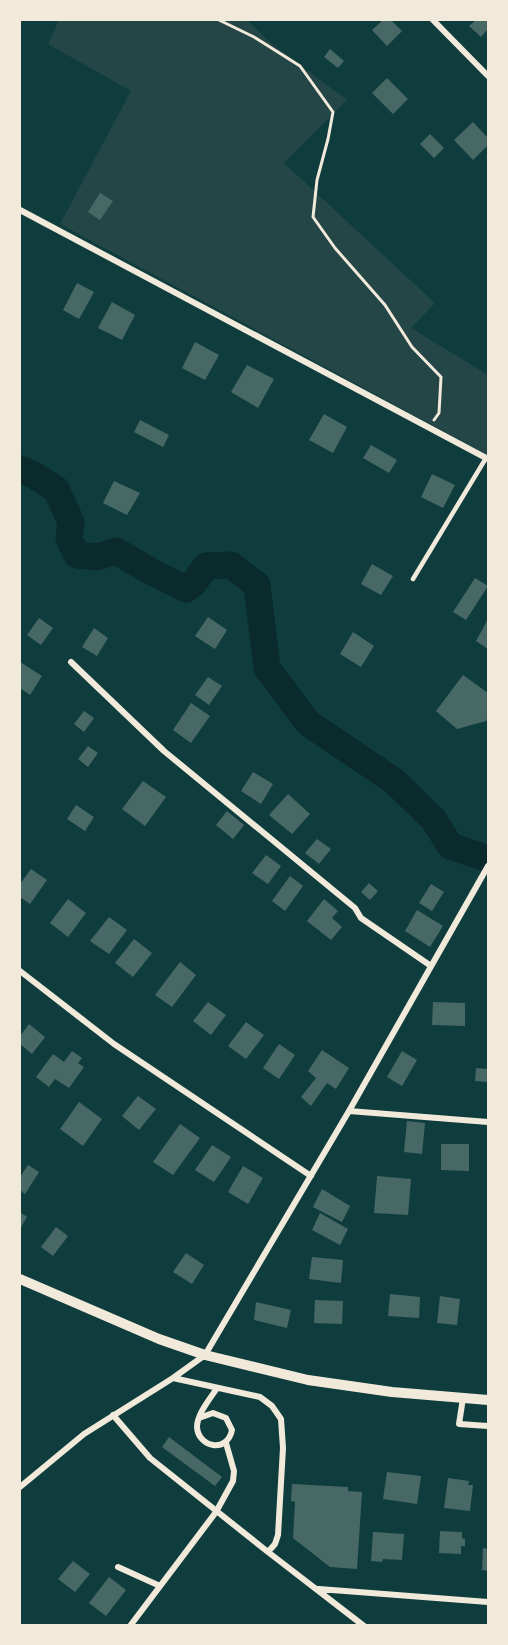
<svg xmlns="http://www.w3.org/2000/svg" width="508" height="1645" font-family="Lato,sans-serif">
  <rect width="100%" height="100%" fill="#0f3d3e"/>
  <path fill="#244646" d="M59,20H247L272,44L347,100L284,163L435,303L411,328L488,375V455L60,224L131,91L48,44Z"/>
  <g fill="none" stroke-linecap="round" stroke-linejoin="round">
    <path stroke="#0a2a2b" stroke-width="27" d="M20,469L32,474L56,489L71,522L69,539L77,555L97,557L116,551L152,572L186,589L193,584L206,566L231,565L257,585L267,668L308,723L394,781L434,820L450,846L486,858"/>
  </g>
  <path fill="#486865" d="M383,20H391L402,31L387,46L372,30Z
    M476,20H488V29L481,37L469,26Z
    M330,49L344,61L338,68L324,57Z
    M387,78L408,99L393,114L372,93Z
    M473,122L488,138V145L473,160L454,140Z
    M430,134L444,148L434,158L420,144Z
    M100,193L113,201L100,220L88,212Z
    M77,283L94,292L79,319L63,310Z
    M112,302L135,315L122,340L98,328Z
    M195,342L219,355L205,380L182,368Z
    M247,365L274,379L258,408L231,392Z
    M324,414L347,427L333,453L309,440Z
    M140,420L169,435L163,447L134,432Z
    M371,445L397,460L389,473L363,458Z
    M432,474L455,485L443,508L421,497Z
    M114,481L140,493L127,515L103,503Z
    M372,564L393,576L381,595L361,584Z
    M475,578L488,586L466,620L453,612Z
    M208,617L227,630L215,649L195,636Z
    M39,618L53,628L41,645L27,635Z
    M488,619V649L476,641Z
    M94,628L108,638L97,656L82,647Z
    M353,632L374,646L361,667L340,654Z
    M20,662L42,676L30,695L20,688Z
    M463,675L488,693V717L486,721L457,729L436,711Z
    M208,677L222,686L209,705L195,695Z
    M191,703L210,716L191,743L173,730Z
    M84,711L94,718L84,732L74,724Z
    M88,746L98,753L88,767L78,759Z
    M253,772L273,784L261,804L241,791Z
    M143,781L166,797L145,826L122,809Z
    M288,794L310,814L292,834L269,815Z
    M76,805L94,817L85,831L67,819Z
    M227,811L244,825L233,839L216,825Z
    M317,839L331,849L319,864L305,853Z
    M266,855L281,866L268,884L252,873Z
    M31,869L47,880L30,904L20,897V884Z
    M290,876L303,886L285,911L272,901Z
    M369,883L378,891L370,900L361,892Z
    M431,884L444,892L432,911L419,903Z
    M68,899L86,913L68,937L50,923Z
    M324,899L338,911L332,918L342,927L331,940L307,921Z
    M417,910L443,926L430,947L405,931Z
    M109,917L127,930L109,954L90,941Z
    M134,939L152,953L133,977L115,963Z
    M180,962L196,975L172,1007L155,995Z
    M208,1002L226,1015L211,1035L193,1021Z
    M433,1002L465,1003V1026L432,1025Z
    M246,1022L264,1035L246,1059L228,1046Z
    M29,1024L45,1037L32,1054L20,1044V1036Z
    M279,1044L295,1055L279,1079L263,1068Z
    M322,1050L349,1068L336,1089L327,1083L311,1106L301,1097L316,1078L308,1071Z
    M72,1051L82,1058L78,1063L84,1067L69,1088L55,1079L49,1087L36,1077L53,1054L64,1062Z
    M402,1051L417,1060L402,1086L387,1077Z
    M476,1068L488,1069V1082L475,1081Z
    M138,1096L156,1109L139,1130L122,1116Z
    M79,1102L102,1119L83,1146L60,1129Z
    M407,1121L425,1123L422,1154L404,1152Z
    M180,1124L200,1138L173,1175L153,1162Z
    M441,1144H469V1171L441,1170Z
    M212,1145L231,1157L214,1182L195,1170Z
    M28,1165L39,1172L25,1194L20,1190V1177Z
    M243,1166L263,1178L248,1204L228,1192Z
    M377,1176L411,1179L408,1215L374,1213Z
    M322,1189L350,1206L342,1222L313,1207Z
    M20,1212L27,1217L20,1229Z
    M320,1213L348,1229L340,1245L312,1230Z
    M56,1227L68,1236L53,1256L41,1247Z
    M186,1253L204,1265L192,1284L173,1272Z
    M312,1257L343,1260L341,1283L309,1279Z
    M390,1294L420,1297L419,1318L388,1316Z
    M440,1296L460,1299L457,1325L437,1323Z
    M315,1300L343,1301L342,1324L314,1323Z
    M256,1302L291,1310L287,1328L254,1320Z
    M169,1437L222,1477L215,1486L162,1447Z
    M387,1472L421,1476L417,1504L383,1499Z
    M448,1478L469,1481L468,1485H473L470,1511L444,1508Z
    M292,1484L348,1487V1491L362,1492L357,1569L330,1567L293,1538L295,1502L291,1501Z
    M440,1531L462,1532V1538L465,1539V1546H461V1554L439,1553Z
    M373,1532L404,1534L402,1560L383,1559L382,1562L371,1561Z
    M483,1548L488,1549V1571L482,1570Z
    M73,1561L90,1574L75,1592L58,1579Z
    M109,1577L126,1590L106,1616L89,1603Z"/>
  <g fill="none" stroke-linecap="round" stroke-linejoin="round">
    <path stroke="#f1e9da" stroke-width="3" d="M219,20L254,37L300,66L333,112L328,139L317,180L313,217L335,248L385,305L412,347L441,377L439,413L434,420"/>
    <path stroke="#f1e9da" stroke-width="4.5" d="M413,579L486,458"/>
    <path stroke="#f1e9da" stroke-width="6" d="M433,20L488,76
      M20,210L488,459
      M71,662L164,751L355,908L361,918L431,966
      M20,971L114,1044L311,1176
      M349,1111L488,1122
      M173,1378L260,1397L272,1406L281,1419L283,1448L278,1535L275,1544L268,1552
      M463,1398L459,1424L488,1426
      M113,1415L150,1458L268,1552L364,1626
      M199,1418L213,1413L226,1418L232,1430C227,1454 198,1447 197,1427C197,1414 210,1399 217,1388
      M20,1487L84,1434L173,1378L205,1355L349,1111L488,866
      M118,1567L160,1586
      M319,1589L488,1602
      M130,1626L216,1512L233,1481L234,1471L226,1443"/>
    <path stroke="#f1e9da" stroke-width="10" d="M20,1279L159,1339L205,1355L308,1380L392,1392L488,1400"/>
  </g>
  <rect width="508" height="1645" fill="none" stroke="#f1e9da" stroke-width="42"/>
</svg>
